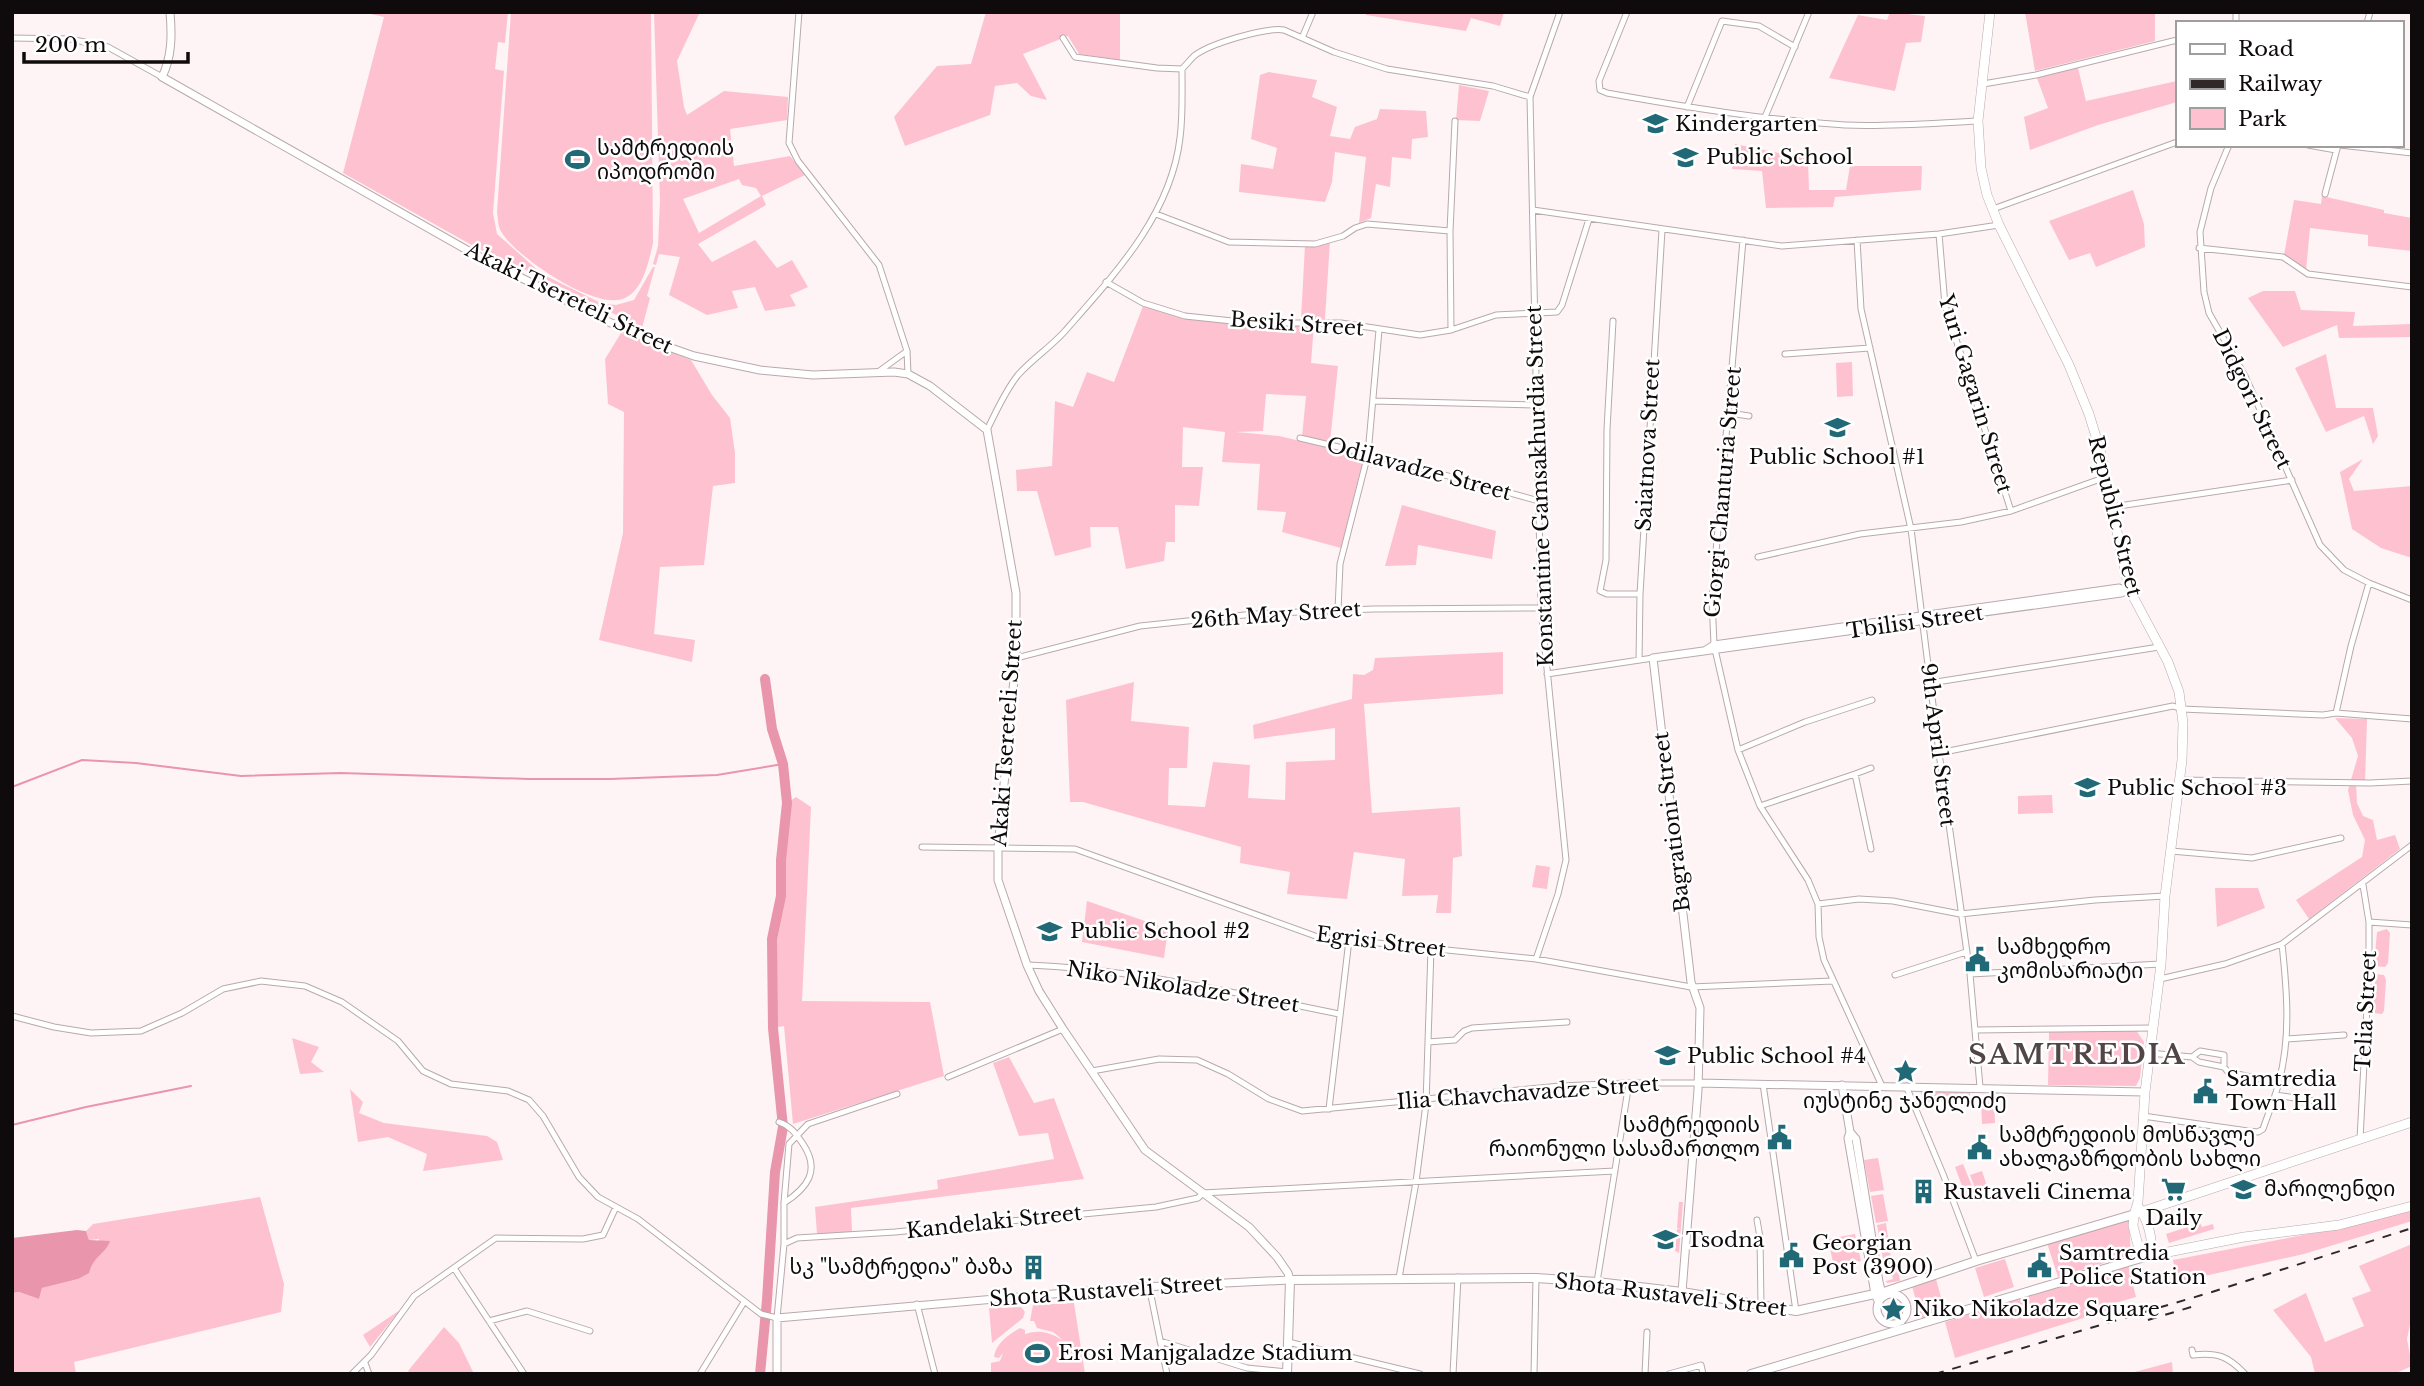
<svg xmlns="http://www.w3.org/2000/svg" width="2424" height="1386" font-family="'Libre Baskerville','Noto Sans Georgian',serif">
  <rect width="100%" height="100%" fill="#fef4f6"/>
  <path fill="#fec1d0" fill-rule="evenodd" d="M362,12H508L505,43L498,42L495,69L504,71L493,213L497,234L542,274L601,303L616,305L634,300L653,267H655L647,296L650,298L642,328L537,275L477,248L343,173L384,17Z
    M511,12H651L653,243C649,261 643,290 625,298C596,312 517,257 502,233C498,228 498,219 497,212Z
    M654,12H700L677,61L684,107L687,115L724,91L788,97L787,120L730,129L734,166L790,156L805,175L762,196L766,205L698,244L712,262L755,240L777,268L792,260L808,287L790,295L796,306L765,311L755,287L732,291L738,308L707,315L669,295L680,257L659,254L656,265L653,264L658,246L660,200ZM739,179L742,185L756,188L761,196L699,233L683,199Z
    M986,12H1120V60L1079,54L1068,36L1023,54L1047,100L1031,96L1017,83L995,86L990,115L905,146L894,117L937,66L971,64Z
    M1365,12H1504L1500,26L1471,18L1466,31L1366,15Z
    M1890,12L1925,16L1921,42L1906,43L1895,91L1829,78L1858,15L1887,20Z
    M2025,12H2155V41L2035,71Z
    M2078,68L2086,101L2177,81V102L2098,125L2030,150L2024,117L2048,108L2037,78Z
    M1269,72L1317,80L1312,97L1337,107L1330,136L1350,139L1355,127L1377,119L1380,109L1426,111L1428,137L1412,139L1411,159L1392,157L1390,187L1376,184L1371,218L1359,223L1366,157L1335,152L1332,182L1325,202L1239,192L1241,164L1273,169L1277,148L1251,139L1260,75Z
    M1459,85L1489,91L1480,121L1456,120Z
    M1735,144L1808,159L1809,190H1846L1850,166H1922L1921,190L1835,197L1833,207L1766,208L1762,171L1732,169Z
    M2133,190L2144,224L2145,247L2096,267L2090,253L2069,260L2049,221Z
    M2322,196L2384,210V213L2412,218V251L2368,246V235L2310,228L2306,271L2284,255L2294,200L2321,204Z
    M1330,241L1325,319H1301L1305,245Z
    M2263,291H2295L2301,310L2355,312L2353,326L2412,324V337L2339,338L2337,325L2283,347L2248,298Z
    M1143,306L1193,320L1246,324H1314L1311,363L1338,366L1330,442L1302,437L1306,396L1266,394L1263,431L1236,432L1279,436L1364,456L1341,548L1282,532L1286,512L1257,510L1260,464L1222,462L1225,432L1183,427L1182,467H1203L1199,506L1175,505V542H1166L1164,561L1126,569L1118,527H1090L1091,547L1055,556L1037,491H1017L1016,470L1052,466L1055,401L1073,407L1087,372L1114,382Z
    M621,333L691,360L712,395L730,418L735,453V483L713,486L704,565L660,567L654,634L695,640L692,662L599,640L623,533L624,412L608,404L605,359Z
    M2326,354L2336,408H2373L2378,436L2373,444L2364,416L2326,432L2295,368Z
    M1852,362L1853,396L1837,397L1836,363Z
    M2363,459L2349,479L2354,491L2412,486V558L2381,548L2352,529L2340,472Z
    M1402,505L1496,531L1492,559L1418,545L1416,565L1385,566Z
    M1503,652V694L1364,704L1372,813L1460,807L1462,856L1453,858L1451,913H1436L1438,895L1402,896L1405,859L1354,852L1347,899L1287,894L1290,872L1240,863L1241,847L1083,802H1070L1066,700L1134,682L1131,721L1189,727L1187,768H1169L1168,805L1205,807L1213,762L1250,765L1248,798L1285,800L1286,762L1335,760V728L1254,739L1253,725L1352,699L1353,674L1364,675L1373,670L1375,658Z
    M2335,718L2367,719L2365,783H2356L2357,803L2363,816L2373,820L2377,840L2395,835L2400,849L2309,919L2296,900L2362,857L2365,840L2353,815L2348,790L2358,756L2352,738Z
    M2052,795L2053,813L2018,814V796Z
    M796,797L811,807L802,1001L930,1002L944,1076L793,1124L784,1026L773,1028L772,939L781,895V860L787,803Z
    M1536,865L1550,867L1547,889L1532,887Z
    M2215,888H2258L2265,908L2217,927Z
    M1087,901L1168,929L1164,958L1082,942Z
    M2387,929L2390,933L2388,963L2385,967L2374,966L2377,932Z
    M2375,974L2384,975L2386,980L2384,1011L2382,1014L2373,1013Z
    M2136,1030L2144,1042L2140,1078L2136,1086L2048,1085L2049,1031Z
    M292,1038L319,1047L311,1062L324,1072L300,1074Z
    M1009,1057L1034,1103L1054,1098L1084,1179L851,1208L852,1232L817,1234L815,1207L938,1189L937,1180L1054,1159L1048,1133L1019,1136L993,1063Z
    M350,1089L363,1102L359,1113L384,1123L487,1136L497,1142L503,1160L423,1171L427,1154L388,1137L358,1142Z
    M1920,1091L1970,1092V1102H1927V1107Z
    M1994,1102L1995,1123L1982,1124L1981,1103Z
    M1878,1158L1884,1190L1870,1192L1864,1160Z
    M1963,1164L1974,1191L1965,1194L1955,1167Z
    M1982,1171L1987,1186L1976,1190L1970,1175Z
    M1883,1194L1888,1221L1876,1223L1871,1196Z
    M260,1197L284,1284L281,1312L74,1362L76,1374H12V1293L19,1292L39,1299L42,1288L78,1279L99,1254V1239L89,1240L86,1231L93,1224Z
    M1679,1202H1683L1679,1253L1675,1251L1677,1229L1680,1228H1677Z
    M2412,1209V1221L2304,1254L2177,1282L2173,1260L2324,1231Z
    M2129,1220L2131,1255L2058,1277L2047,1243Z
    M1886,1223L1891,1258L1883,1259L1877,1225Z
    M2200,1223L2202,1227L2213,1224L2214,1229L2169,1243L2166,1234Z
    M1855,1234L1861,1261L1834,1267L1828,1239Z
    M2412,1244V1315L2407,1339L2412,1366L2394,1374H2315L2311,1357L2273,1310L2306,1293L2325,1342L2364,1326L2352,1298L2371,1291L2359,1266Z
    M1896,1258L1900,1281L1887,1283L1886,1281L1893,1279L1892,1275L1886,1276L1883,1261Z
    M2005,1259L2014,1287L1984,1297L1975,1268Z
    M2128,1264L2136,1297L2105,1306L2106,1311L1955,1358L1945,1322Z
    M1936,1279L1945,1312L1921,1319L1912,1286Z
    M1885 1309a8 8 0 1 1 16 0a8 8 0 1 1-16 0Z
    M1074,1303L1085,1374H991V1363L1000,1361L1003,1353L999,1358L994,1357C996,1343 1008,1335 1020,1328L1025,1330V1334C1041,1329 1051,1333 1064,1341L1053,1332L1037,1328L1034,1321H1030L1033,1305Z
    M1021,1307L1025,1312L1023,1318L992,1343L989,1308Z
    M400,1310L370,1347L363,1335Z
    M444,1327L459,1343L474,1374H411L408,1371Z
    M2172,1362L2173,1374H2127Z"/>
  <path fill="#e995ab" d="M77,1230L86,1231L89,1240L110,1241C105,1255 94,1255 89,1273L78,1279L42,1288L39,1299L19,1292L12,1293V1238Z"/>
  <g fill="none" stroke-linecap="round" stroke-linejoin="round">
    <path stroke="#e995ab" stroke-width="2" d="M12,787L82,760L136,763L241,776L341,773L529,779H610L717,775L783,764
      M12,1125L86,1107L191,1086"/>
    <path stroke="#e995ab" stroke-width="10" d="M760,1374L767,1300L775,1172L783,1127L773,1028L772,939L781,896V860L787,803L783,764L772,729L765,679"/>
    <defs>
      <path id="minor" d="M799,12L789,143L798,161L879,265L907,351L908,374
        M1627,12L1599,81L1600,90L1607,93C1685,107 1765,120 1845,125C1889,127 1934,123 1978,121
        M2236,23V12
        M2367,23L2370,12
        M12,38L70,39L108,47L162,77
        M1063,38L1075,57L1157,68L1182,69C1186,65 1190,60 1194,56C1209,44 1265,27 1284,30L1334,52L1387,69L1493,86L1530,97
        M1302,38L1313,12
        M1983,84L2036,75L2177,40
        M1687,107L1722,21L1759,26L1795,47
        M1765,117L1809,12
        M2229,145L2211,188L2200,232L2204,292L2209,313L2245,376L2320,545L2344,570L2369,583L2412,600
        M2308,145L2336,150
        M2340,145L2412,153
        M2325,194L2338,145
        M1993,209L2177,142
        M1533,210L1782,246L1939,234L1999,225
        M1156,214L1229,242L1315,244L1343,236L1355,228L1367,224L1450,231
        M1939,234L1945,305L2011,511
        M1743,240L1712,598L1714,645L1738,750L1760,806L1808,880L1818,904L1819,937L1824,960L1882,1086
        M1857,240L1861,309L1911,529L1939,753L1970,974L1980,1087
        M2199,248L2283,257L2308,274L2412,287
        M1106,282L1143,303L1185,316L1251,323H1341L1420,335L1451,330L1496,315L1557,312L1562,305L1589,219
        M1613,321L1607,429L1606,560L1600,591L1607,594H1640
        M1451,330L1450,231L1455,121
        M1785,354L1870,348
        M878,372L907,351
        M1373,401L1536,405
        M1729,413L1749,416
        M987,430C996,412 1005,391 1018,375C1032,359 1051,347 1065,331C1114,275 1171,215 1180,138C1183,115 1182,91 1182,69
        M1300,438L1368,454L1539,501
        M2112,507L2292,480
        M1758,557L1860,534L1961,522L2011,511L2106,477
        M1338,610L1340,564L1368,454L1379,330
        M1016,658L1140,626L1254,614L1373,609L1541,608
        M1639,660L1640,594L1662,230
        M1547,674L1653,658
        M1930,683L2159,647
        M2336,713L2351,646L2369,583
        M1738,750L1805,722L1872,700
        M1939,753L2173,706L2182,709L2323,715L2336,713L2412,719
        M1855,774L1871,768
        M2180,780L2370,783L2412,781
        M1760,806L1855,774L1871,849
        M922,847L1075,849L1318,937L1536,959L1691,987L1833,981
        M2171,851L2252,858L2341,838
        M1818,904L1859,899L1893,901L1960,914L2095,900L2165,896
        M2369,922L2412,925
        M1536,959L1558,894L1566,860L1541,608L1530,97L1560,12
        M1027,965C1132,969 1236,993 1339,1014
        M1970,974L2161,964
        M1895,975L1966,952
        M2160,979L2225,964L2282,944L2412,845
        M12,1016L54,1027L91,1033L141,1031L182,1013L223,989L261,981L305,986L342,1002L398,1041L423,1071L451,1084L508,1091L529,1100L543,1116L579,1177L598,1197L638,1219L761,1314L777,1318L784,1244V1203L789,1144L808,1124L897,1094
        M1976,1030L2153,1028
        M2287,1039L2344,1035
        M1428,1042L1455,1040L1464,1031L1472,1028L1567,1022
        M2149,1053L2192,1057L2199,1062L2224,1067L2228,1072L2279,1083
        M2192,1057L2200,1051L2224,1055V1067
        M1092,1071L1159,1059L1197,1060L1228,1074L1269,1099L1302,1111L1560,1086L1629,1083H1698
        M948,1077L1063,1029
        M1763,1084L1796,1311
        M1906,1086L1943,1174L1976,1261
        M2275,1095L2330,1103
        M1329,1109L1349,940
        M2143,1116L2248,1131L2258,1132L2263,1129C2268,1114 2275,1098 2279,1082C2291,1036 2287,991 2282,944
        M779,1122C791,1126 796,1134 803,1144C821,1171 807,1188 784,1203
        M2360,1139L2369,969V922L2363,885
        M1757,1220L1760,1237L1761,1306
        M784,1244L797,1238L895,1232L1156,1207L1198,1198L1203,1193L1615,1171
        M454,1268L524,1374
        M1399,1278L1416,1182L1426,1104L1431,949
        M1597,1282L1629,1083
        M1149,1286L1167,1374
        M917,1304L935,1374
        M489,1321L527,1311L590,1331
        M1160,1341L1247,1368L1287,1372
        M1288,1342L1420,1374
        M2192,1350L2193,1355C2217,1352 2228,1356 2245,1374
        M365,1363L369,1374
        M352,1374L371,1355L414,1296L496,1238L583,1239L603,1235L616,1207
        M700,1374L744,1302
        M1453,1374L1458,1277
        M1534,1374L1536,1278
        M1645,1374L1647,1332
        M1669,1374L1701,1365L1703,1374"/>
      <path id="tertiary" d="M170,12C172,35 172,57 162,77L474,254L611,323L660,344L694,356L760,370L813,375L894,372L908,374L930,386L987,430L1016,593V658L998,848V880L1027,965L1039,991L1063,1029L1145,1150L1249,1227L1277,1257L1288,1273L1290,1280L1122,1288L777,1318V1374
        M1706,650L1714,645L2119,588L2124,590
        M1698,1083L2145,1092
        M1842,1085L1850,1132L1848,1138L1875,1294L1879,1303
        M1850,1132L1856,1139L1879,1282L1881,1290L1893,1294
        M1682,1292L1698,1090L1700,1008L1691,982L1653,658L2121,593L2129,589
        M1877 1309a15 15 0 1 1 30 0a15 15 0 1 1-30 0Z"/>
      <path id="secondary" d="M1287,1374L1290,1280L1536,1278L1597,1282L1682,1292L1796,1311L1884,1292L1976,1261L2135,1214
        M1751,1374L2148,1256"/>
      <path id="primary" d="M1990,12L1978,121L1981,168L1987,195L1999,225L2069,365L2089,414L2100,450L2129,589L2168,662L2179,692L2183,723L2182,760L2165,896L2161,964L2145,1092L2138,1202L2134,1215L2133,1226L2139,1249L2143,1255L2148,1256
        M2140,1209C2148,1221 2153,1239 2151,1253L2148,1256
        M2135,1214L2412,1122
        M2148,1256L2244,1237L2339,1225L2412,1206"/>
    </defs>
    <use href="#minor" stroke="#b8a9ac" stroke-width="7"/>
    <use href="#tertiary" stroke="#b8a9ac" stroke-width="9"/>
    <use href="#secondary" stroke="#b8a9ac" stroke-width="10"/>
    <use href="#primary" stroke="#b8a9ac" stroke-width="10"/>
    <use href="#minor" stroke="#fff" stroke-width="5"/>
    <use href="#tertiary" stroke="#fff" stroke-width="7"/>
    <use href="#secondary" stroke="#fff" stroke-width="8"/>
    <use href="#primary" stroke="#fff" stroke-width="9"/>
    <path stroke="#2f292a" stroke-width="2" stroke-dasharray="9 9" stroke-linecap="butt" d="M2148,1320L2198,1305
      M1935,1374L2212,1292L2412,1228"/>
  </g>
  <defs>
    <symbol id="school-bare" viewBox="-9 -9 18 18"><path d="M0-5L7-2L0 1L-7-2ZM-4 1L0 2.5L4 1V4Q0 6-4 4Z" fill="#216976" stroke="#fff" stroke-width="2.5" paint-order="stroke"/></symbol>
    <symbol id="stadium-bare" viewBox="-9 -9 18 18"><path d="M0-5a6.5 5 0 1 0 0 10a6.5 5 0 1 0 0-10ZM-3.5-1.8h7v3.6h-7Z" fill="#216976" stroke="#fff" stroke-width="2.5" paint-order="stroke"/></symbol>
    <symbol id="civic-bare" viewBox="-9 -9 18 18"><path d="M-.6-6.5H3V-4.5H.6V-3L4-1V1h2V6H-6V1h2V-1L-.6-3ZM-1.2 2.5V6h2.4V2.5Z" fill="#216976" stroke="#fff" stroke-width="2.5" paint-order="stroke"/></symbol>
    <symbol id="sight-bare" viewBox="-9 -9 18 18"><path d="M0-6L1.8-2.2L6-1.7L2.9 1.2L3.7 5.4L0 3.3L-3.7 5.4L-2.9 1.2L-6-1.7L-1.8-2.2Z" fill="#216976" stroke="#fff" stroke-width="2.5" paint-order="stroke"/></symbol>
    <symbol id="supermarket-bare" viewBox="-9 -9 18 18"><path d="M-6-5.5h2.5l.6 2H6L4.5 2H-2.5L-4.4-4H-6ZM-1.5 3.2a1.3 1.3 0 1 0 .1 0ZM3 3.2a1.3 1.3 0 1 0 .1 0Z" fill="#216976" stroke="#fff" stroke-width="2.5" paint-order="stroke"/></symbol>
    <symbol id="building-bare" viewBox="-9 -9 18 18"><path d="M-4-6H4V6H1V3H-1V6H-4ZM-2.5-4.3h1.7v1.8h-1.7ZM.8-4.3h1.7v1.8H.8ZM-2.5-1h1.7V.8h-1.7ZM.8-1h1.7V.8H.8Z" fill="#216976" stroke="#fff" stroke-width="2.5" paint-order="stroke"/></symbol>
  </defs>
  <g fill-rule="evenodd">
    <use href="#school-bare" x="1638" y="106" width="35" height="35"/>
    <use href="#school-bare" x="1668" y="140" width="35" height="35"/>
    <use href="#stadium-bare" x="560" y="142" width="35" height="35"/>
    <use href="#school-bare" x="1820" y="410" width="35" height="35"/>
    <use href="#school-bare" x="2070" y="770" width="35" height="35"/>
    <use href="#school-bare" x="1032" y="914" width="35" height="35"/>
    <use href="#civic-bare" x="1960" y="942" width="35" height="35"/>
    <use href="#school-bare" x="1650" y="1038" width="35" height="35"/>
    <use href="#sight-bare" x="1888" y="1054" width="35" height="35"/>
    <use href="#civic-bare" x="2188" y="1074" width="35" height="35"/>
    <use href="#civic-bare" x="1762" y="1120" width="35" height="35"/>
    <use href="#civic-bare" x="1962" y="1130" width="35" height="35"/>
    <use href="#supermarket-bare" x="2156" y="1172" width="35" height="35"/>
    <use href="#school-bare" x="2226" y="1172" width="35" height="35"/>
    <use href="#building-bare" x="1906" y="1174" width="35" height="35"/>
    <use href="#school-bare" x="1648" y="1222" width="35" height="35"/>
    <use href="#civic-bare" x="1774" y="1238" width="35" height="35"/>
    <use href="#civic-bare" x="2022" y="1248" width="35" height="35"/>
    <use href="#building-bare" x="1016" y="1250" width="35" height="35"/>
    <use href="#sight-bare" x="1876" y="1292" width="35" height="35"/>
    <use href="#stadium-bare" x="1020" y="1336" width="35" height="35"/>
  </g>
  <g text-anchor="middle" stroke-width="5" stroke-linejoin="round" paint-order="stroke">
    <g font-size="21" fill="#0f0a0b" stroke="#fff" text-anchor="start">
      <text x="1675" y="131">Kindergarten</text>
      <text x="597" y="155">სამტრედიის<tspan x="597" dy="24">იპოდრომი</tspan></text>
      <text x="1706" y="164">Public School</text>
      <text x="1837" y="464" text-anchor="middle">Public School #1</text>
      <text x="2107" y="795">Public School #3</text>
      <text x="1070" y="938">Public School #2</text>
      <text x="1997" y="954">სამხედრო<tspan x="1997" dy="24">კომისარიატი</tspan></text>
      <text x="1687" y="1063">Public School #4</text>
      <text x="2226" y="1086">Samtredia<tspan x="2226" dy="24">Town Hall</tspan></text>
      <text x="1905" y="1108" text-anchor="middle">იუსტინე ჯანელიძე</text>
      <text x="1760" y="1132" text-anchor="end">სამტრედიის<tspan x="1760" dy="24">რაიონული სასამართლო</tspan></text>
      <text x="1999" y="1142">სამტრედიის მოსწავლე<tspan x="1999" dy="24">ახალგაზრდობის სახლი</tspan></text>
      <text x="2264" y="1196">მარილენდი</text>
      <text x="1943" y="1199">Rustaveli Cinema</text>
      <text x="2174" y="1225" text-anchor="middle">Daily</text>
      <text x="1686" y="1247">Tsodna</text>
      <text x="1812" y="1250">Georgian<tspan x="1812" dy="24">Post (3900)</tspan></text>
      <text x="2059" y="1260">Samtredia<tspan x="2059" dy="24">Police Station</tspan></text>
      <text x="1013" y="1274" text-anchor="end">სკ "სამტრედია" ბაზა</text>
      <text x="1913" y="1316">Niko Nikoladze Square</text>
      <text x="1058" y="1360">Erosi Manjgaladze Stadium</text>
    </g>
    <g font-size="21" fill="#0f0a0b" stroke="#fff">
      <text transform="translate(569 298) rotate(26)" y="7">Akaki Tsereteli Street</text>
      <text transform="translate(1297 324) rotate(4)" y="7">Besiki Street</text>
      <text transform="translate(1975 394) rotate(73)" y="7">Yuri Gagarin Street</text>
      <text transform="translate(2252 399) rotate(64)" y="7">Didgori Street</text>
      <text transform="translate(1648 445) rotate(-87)" y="7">Saiatnova Street</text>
      <text transform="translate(1419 469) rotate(15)" y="7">Odilavadze Street</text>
      <text transform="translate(1540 486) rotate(-92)" y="7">Konstantine Gamsakhurdia Street</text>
      <text transform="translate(1723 492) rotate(-85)" y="7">Giorgi Chanturia Street</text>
      <text transform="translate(2115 516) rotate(76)" y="7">Republic Street</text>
      <text transform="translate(1276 615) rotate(-4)" y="7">26th May Street</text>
      <text transform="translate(1915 622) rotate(-8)" y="7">Tbilisi Street</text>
      <text transform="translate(1007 733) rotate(-86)" y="7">Akaki Tsereteli Street</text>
      <text transform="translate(1938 745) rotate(83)" y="7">9th April Street</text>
      <text transform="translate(1672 822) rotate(-97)" y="7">Bagrationi Street</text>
      <text transform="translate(1381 942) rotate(7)" y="7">Egrisi Street</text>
      <text transform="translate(1183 987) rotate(9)" y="7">Niko Nikoladze Street</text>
      <text transform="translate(2366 1011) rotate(-87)" y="7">Telia Street</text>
      <text transform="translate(1528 1093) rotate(-4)" y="7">Ilia Chavchavadze Street</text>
      <text transform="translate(994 1222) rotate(-6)" y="7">Kandelaki Street</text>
      <text transform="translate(1106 1291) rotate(-4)" y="7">Shota Rustaveli Street</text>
      <text transform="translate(1671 1295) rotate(7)" y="7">Shota Rustaveli Street</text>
    </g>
    <g font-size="28" font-weight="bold" letter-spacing="2" fill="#524548" stroke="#fff">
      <text x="2077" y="1064">SAMTREDIA</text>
    </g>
  </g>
  <rect width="2424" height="1386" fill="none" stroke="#0f0a0b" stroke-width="28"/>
  <rect x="2176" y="21" width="228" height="126" fill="#ffffff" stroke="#9f9d9d" stroke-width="2"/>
  <rect x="2190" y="44" width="35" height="10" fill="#ffffff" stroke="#9f9d9d" stroke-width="2"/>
  <text x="2238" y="56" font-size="21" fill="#0f0a0b">Road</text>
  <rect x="2190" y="79" width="35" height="10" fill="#2f292a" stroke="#9f9d9d" stroke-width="2"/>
  <text x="2238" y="91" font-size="21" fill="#0f0a0b">Railway</text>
  <rect x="2190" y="108" width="35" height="21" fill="#fec1d0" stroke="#9f9d9d" stroke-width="2"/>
  <text x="2238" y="126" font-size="21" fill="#0f0a0b">Park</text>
  <path d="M24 52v10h164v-10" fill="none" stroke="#0f0a0b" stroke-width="3.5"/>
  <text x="35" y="52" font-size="21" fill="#0f0a0b" stroke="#ffffff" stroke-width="5" paint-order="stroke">200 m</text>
</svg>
